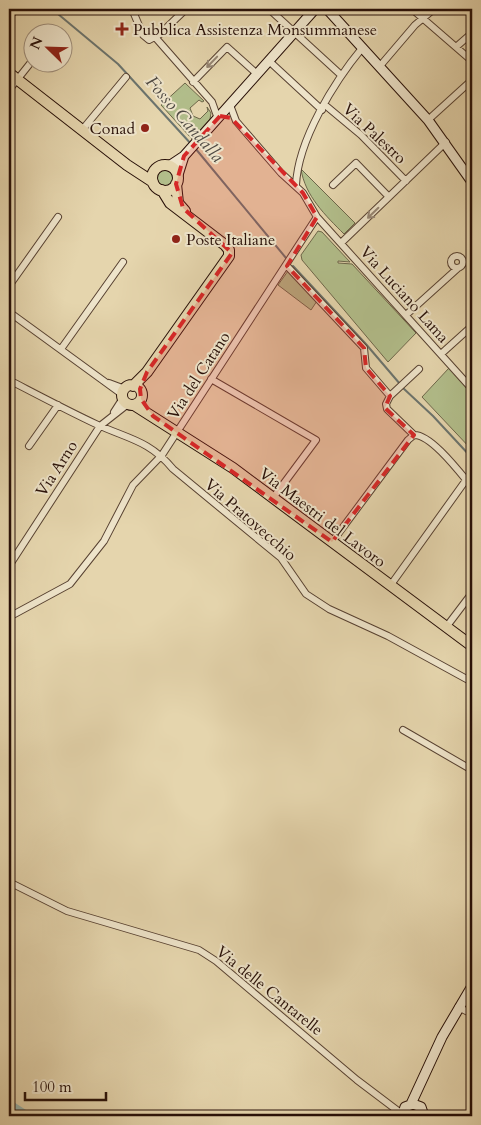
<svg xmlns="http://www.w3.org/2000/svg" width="481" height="1125" font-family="Cardo,serif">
  <rect width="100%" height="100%" fill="#e5d5ad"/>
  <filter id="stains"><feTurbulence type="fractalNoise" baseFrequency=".004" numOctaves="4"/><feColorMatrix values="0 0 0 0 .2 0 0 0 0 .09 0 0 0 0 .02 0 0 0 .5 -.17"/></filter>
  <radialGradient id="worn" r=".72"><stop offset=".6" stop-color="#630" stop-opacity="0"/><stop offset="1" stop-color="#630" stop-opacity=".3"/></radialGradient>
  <path fill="#b2be8b" stroke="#6d674a" d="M185,83L204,101L202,102L199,100L190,108L193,116L200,119L208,111L207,107L211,113L210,119L192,139L161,105Z
    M301,169L355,223L344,234C326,216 305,196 301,169Z
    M157 178a8 8 0 1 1 16 0a8 8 0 1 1-16 0Z
    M318,231L322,232L350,262L338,261V263L352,264L416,333L388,362L302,260L301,255Z
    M288,271L317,301L311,310L278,285Z
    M449,368L472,394V450L422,397Z"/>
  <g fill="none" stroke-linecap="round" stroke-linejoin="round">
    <path stroke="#6b746e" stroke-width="2" d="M52,9L118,64L192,145
      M195,148L286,258
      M293,266L365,343L400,384
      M403,388L433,416L472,458"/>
    <path stroke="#98b7b2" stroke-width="10" d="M9,1105L26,1116"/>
    <defs>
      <path id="street" d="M132,9L143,35L149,40L160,34L186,9
        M269,9L341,75
        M412,9L472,61
        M9,18L15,9
        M155,37L212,102L217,116
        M456,47L472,33
        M269,61L322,110
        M380,66L415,25L434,9
        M193,82L227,47L256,73
        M9,90L32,61
        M230,105L236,121L281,173L303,193L317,217L472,389
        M325,105L361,135L406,181
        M428,120L472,80
        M82,130L126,77
        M296,185C298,140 334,82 363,47
        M333,185L356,163L389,197
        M341,243L446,142
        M451 262a6 6 0 1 1 12 0a6 6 0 1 1-12 0Z
        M287,266L364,348L366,368L390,396L386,404L387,409L414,435
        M9,286L58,217
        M9,312L123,395
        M406,315L458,268
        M61,349L123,262
        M441,354L472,326
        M211,379L316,440L273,498
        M9,380C38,395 68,411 98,425C129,439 150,441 173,469L281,558L306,594L329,609L388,636L472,682
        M109,383L125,389
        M390,396L419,369
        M114,412L123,398
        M29,446L58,405
        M332,542L408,440L414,435C431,434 461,474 472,487
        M9,566L100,426L128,404
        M390,586L466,480
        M9,617L70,584L104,541L133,485L162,455L317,217
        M447,626L472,593
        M403,730L472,770
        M9,882L67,911L199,950L216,961L357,1080L402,1114
        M458,1007L468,1012"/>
      <path id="secondary" d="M327,9L428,120L472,182
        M169,166L184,156L315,9
        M178,175L184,156
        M411,1104L442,1037L472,986
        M402,1116L405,1107L413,1104L421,1107L424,1116"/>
      <path id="primary" d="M9,73L127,165L153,182
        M152 178a13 13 0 1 1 26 0a13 13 0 1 1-26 0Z
        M176,184L178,203L185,211
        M122 395a10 10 0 1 1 20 0a10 10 0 1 1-20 0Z
        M133,386L147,372L229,256V250L225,245L170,203L162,190
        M134,405L233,468L472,646"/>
    </defs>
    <use href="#street" stroke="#574131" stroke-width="8"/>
    <use href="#secondary" stroke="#281008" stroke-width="11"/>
    <use href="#primary" stroke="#281008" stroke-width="12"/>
    <use href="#street" stroke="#eee4ca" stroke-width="6"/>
    <use href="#secondary" stroke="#eee4ca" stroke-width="9"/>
    <use href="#primary" stroke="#e5d5ad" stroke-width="10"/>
  </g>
  <defs><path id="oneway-shaft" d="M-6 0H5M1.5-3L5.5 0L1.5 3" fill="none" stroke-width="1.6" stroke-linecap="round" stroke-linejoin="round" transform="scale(1.25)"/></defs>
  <g stroke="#958573">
    <use href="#oneway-shaft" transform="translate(212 62) rotate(134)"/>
    <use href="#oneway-shaft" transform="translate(373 213) rotate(136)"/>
  </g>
  <path fill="#d62828" fill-opacity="0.2" stroke="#d62828" stroke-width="4" stroke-dasharray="10 6" stroke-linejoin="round" d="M220,116L231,118L303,193L317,217L287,266L364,348L366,368L390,396L385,408L414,435L332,542L153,416L141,399L140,389L147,372L232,253L183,208L176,184L184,156Z"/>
  <g fill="#8f2418" stroke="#eee4ca" stroke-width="2">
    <path d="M119.5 21.5h5v5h5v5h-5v5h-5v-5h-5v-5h5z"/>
    <circle cx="145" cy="128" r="5"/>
    <circle cx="176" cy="239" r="5"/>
  </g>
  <g text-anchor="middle" stroke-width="4" stroke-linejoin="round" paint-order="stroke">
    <g font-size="16" fill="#281008" stroke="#eee4ca" text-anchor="start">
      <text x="133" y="35">Pubblica Assistenza Monsummanese</text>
      <text x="135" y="134" text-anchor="end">Conad</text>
      <text x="186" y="245">Poste Italiane</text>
    </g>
    <g font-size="16" fill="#281008" stroke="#eee4ca">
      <text transform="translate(375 133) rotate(43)" y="6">Via Palestro</text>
      <text transform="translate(405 294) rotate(48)" y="6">Via Luciano Lama</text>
      <text transform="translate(198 375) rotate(-57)" y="6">Via del Catano</text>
      <text transform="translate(56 468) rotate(-57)" y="6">Via Arno</text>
      <text transform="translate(323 517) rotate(37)" y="6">Via Maestri del Lavoro</text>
      <text transform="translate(251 519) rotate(41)" y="6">Via Pratovecchio</text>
      <text transform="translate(270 990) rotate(39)" y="6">Via delle Cantarelle</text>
    </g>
    <g font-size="18" font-style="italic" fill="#4f4a44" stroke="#eee4ca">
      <text transform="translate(185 119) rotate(49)" y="6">Fosso Candalla</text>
    </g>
  </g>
  <rect width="481" height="1125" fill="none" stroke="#e5d5ad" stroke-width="30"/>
  <rect x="10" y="10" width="461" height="1105" fill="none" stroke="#281008" stroke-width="2.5"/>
  <rect x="15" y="15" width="451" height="1095" fill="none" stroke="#281008"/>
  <g transform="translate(48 48) rotate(293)"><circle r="24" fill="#eee4ca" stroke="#9f8f7c"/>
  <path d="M0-4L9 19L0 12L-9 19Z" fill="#8f2418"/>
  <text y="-8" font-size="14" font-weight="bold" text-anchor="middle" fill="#281008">N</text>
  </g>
  <path d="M25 1092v8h81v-8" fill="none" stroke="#281008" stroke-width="2.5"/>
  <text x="32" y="1092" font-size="15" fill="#281008" stroke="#eee4ca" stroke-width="4" paint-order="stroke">100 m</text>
  <rect width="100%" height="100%" filter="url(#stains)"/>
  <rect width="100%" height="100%" fill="url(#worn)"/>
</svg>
